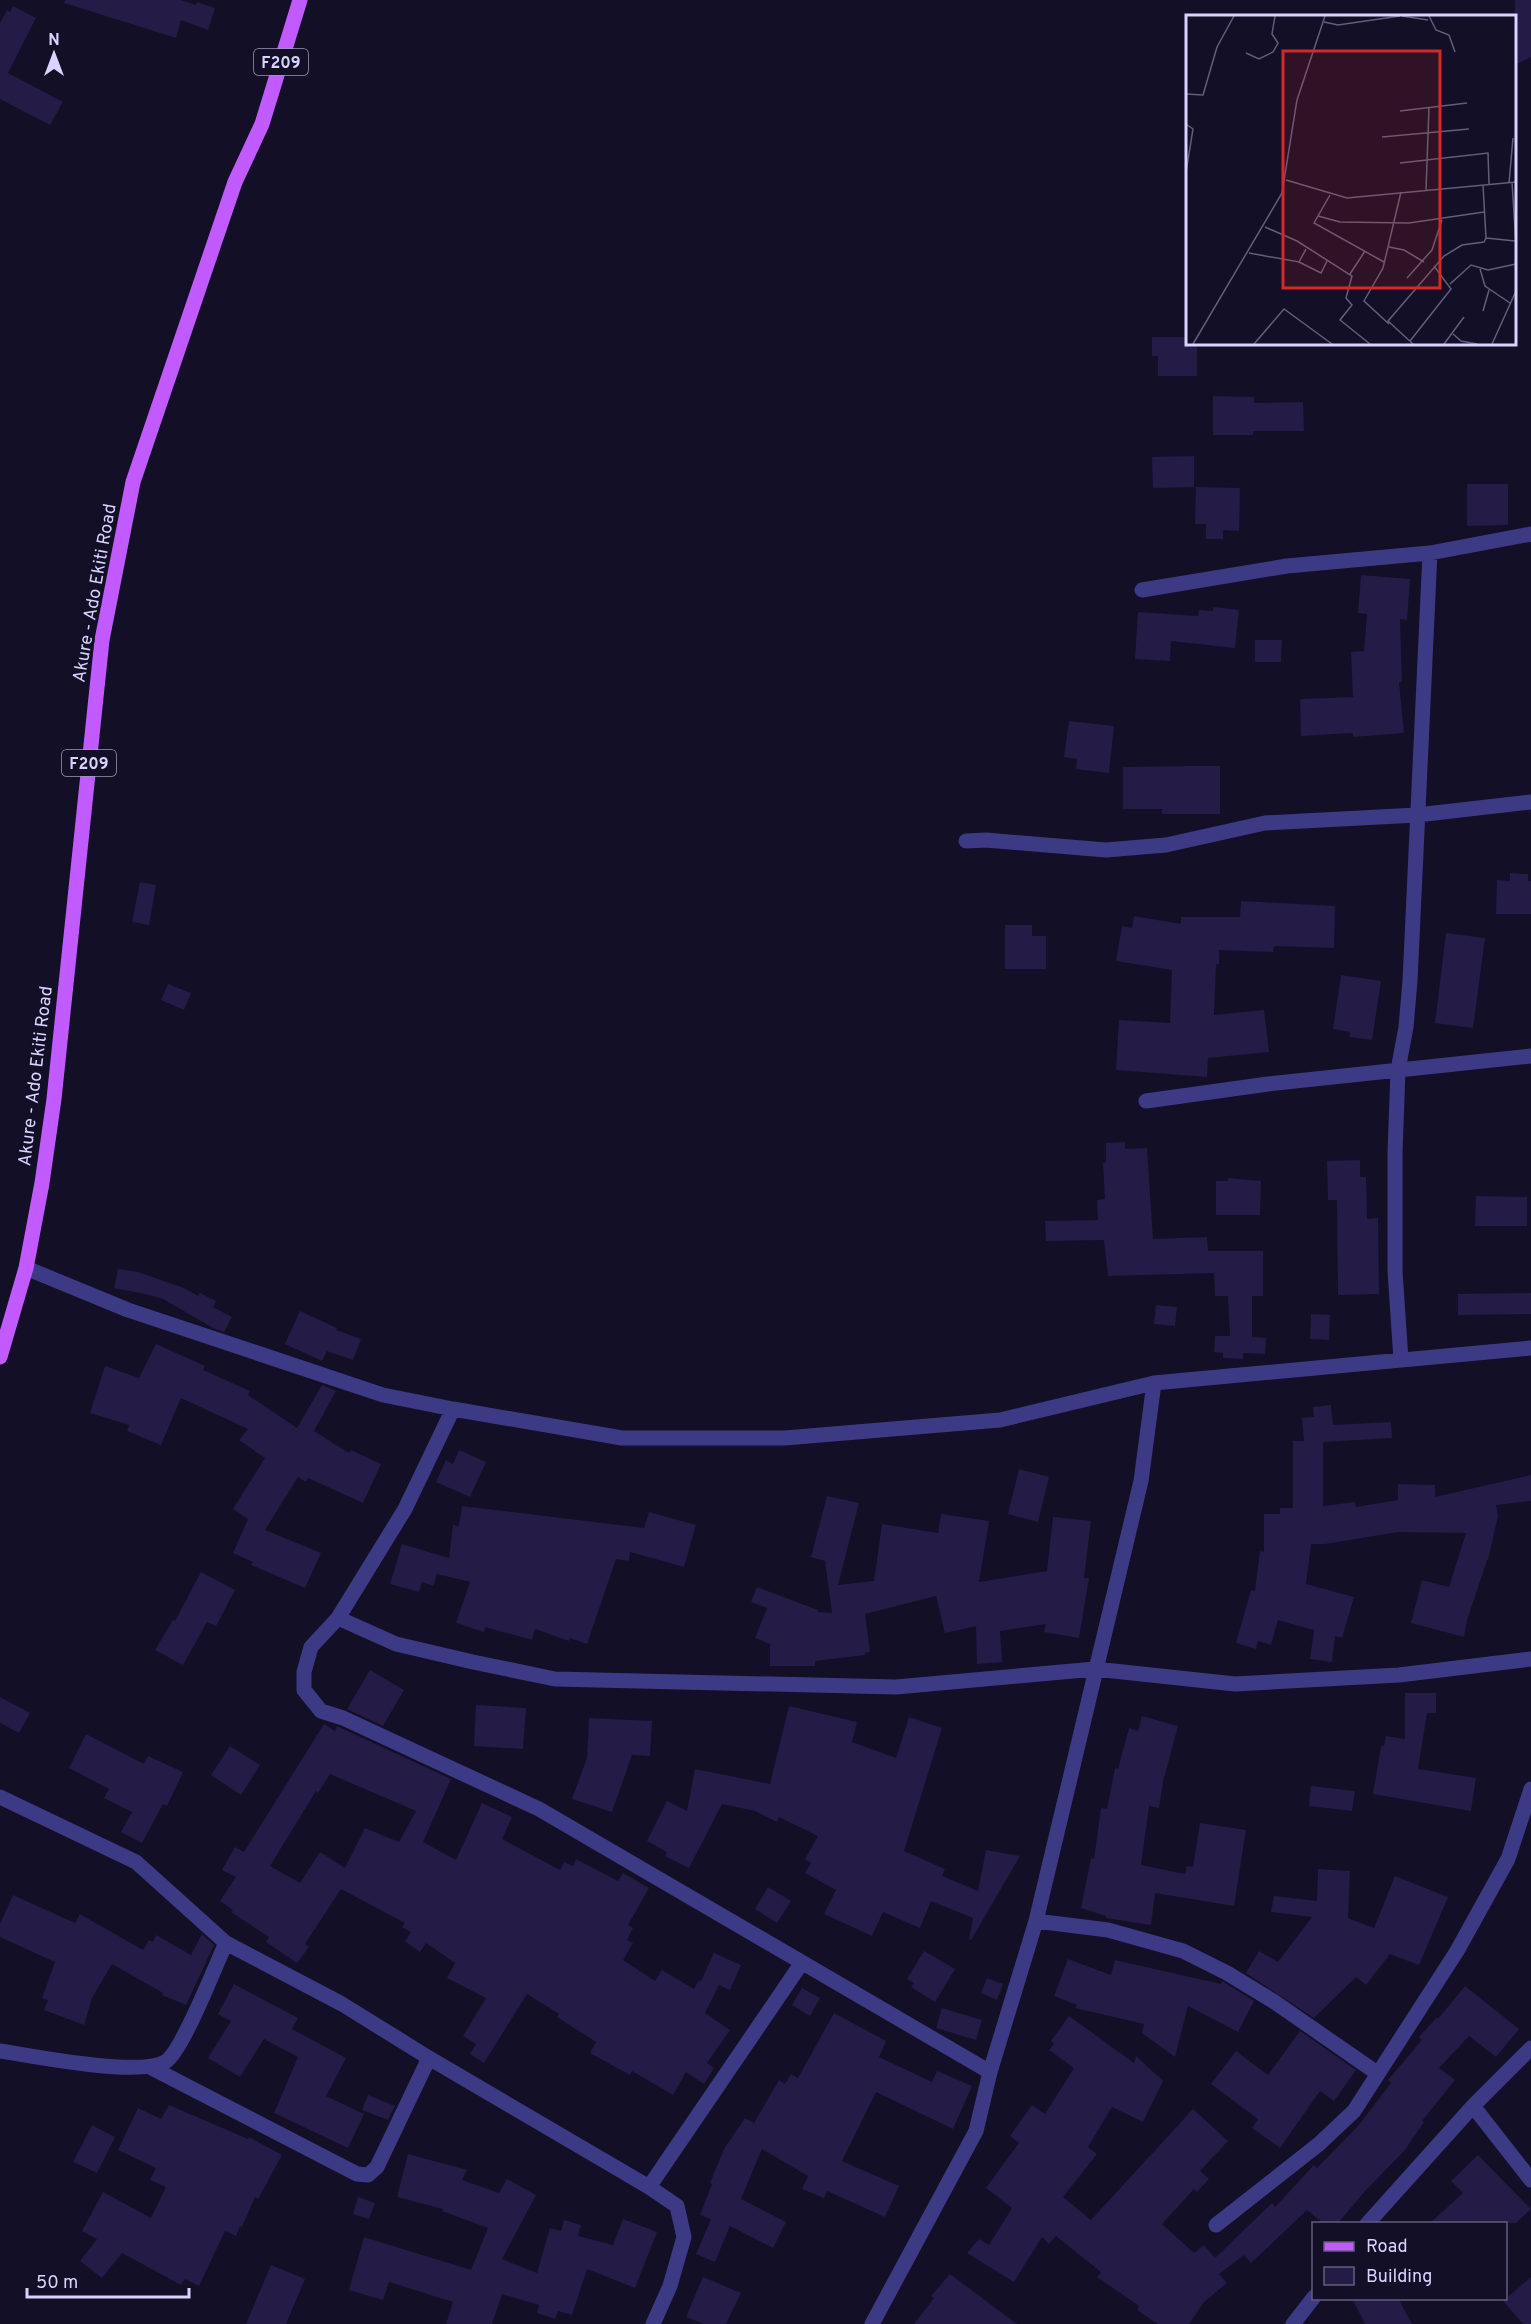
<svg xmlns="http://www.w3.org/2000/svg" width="1531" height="2324" font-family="Overpass,sans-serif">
  <rect width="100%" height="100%" fill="#130f26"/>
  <path fill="#241b47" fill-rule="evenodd" d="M65,0H181L196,5L197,2L215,8L208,30L181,20L176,38L64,3Z
    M1515,0H1531V57L1515,65Z
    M13,6L36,18L8,73L63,102L50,125L0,99V23L7,10L10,12Z
    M1152,337H1188V344H1197V376H1158V356H1152Z
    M1213,396L1254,397V403L1303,402L1304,431H1253V435H1213Z
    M1194,456V487L1153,488L1152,457Z
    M1467,484H1508V525L1467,526Z
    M1196,487L1240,488L1239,531L1223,530V539H1206V524H1195Z
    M1361,575L1410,579L1407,620L1400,619L1402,682H1399L1404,733L1353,737V733L1301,736L1300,699L1353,697L1351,652L1364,651L1367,614L1358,613Z
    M1213,607L1239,610L1235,648L1171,641L1170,661L1135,659L1138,612L1198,616L1199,610L1213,611Z
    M1255,640H1282L1281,662H1255Z
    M1069,721L1114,726L1109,773L1076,769L1077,759L1064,757Z
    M1192,766H1220V814H1162V809H1123V767Z
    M1510,873L1528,874V881H1531V914H1496L1497,880L1510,881Z
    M140,882L156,885L149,925L132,922Z
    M1241,901L1335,906L1334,948L1274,946L1273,952L1219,950V964H1216L1214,1015L1264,1010L1269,1052L1208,1058L1207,1077L1116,1070L1119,1020L1170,1023L1172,970L1116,961L1122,926L1132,928L1134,916L1181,924V917H1240Z
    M1005,925H1032V936H1046V969H1005Z
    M1446,933L1485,938L1473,1028L1435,1023Z
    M1341,975L1381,981L1372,1040L1349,1037L1350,1032L1333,1029Z
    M168,984L191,993L184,1010L161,1000Z
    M1125,1142V1149L1147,1148L1153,1239L1207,1237L1208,1251H1263V1296H1252V1337L1266,1338L1265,1354L1243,1353V1359L1223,1358V1353L1214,1352L1215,1336H1230L1228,1296H1215L1214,1273L1108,1276L1104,1240L1046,1241L1045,1221L1098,1220L1097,1200L1105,1199L1103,1163L1106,1162V1143Z
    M1360,1160V1177H1366L1367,1219L1378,1218L1379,1294L1338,1295L1337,1200H1328L1327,1161Z
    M1228,1178L1261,1181L1260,1215H1216V1181H1228Z
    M1476,1196L1527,1197V1226H1475Z
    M118,1269L138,1272L184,1288L198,1296L200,1293L216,1301L213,1307L232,1317L224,1332L213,1328L163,1299L145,1294L114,1288Z
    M1531,1293V1314L1458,1315V1294Z
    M1156,1305L1177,1307L1175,1326L1154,1324Z
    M300,1311L337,1328L336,1330L361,1339L353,1360L327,1351L322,1361L285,1344Z
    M1311,1314L1330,1315L1329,1340L1310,1339Z
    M156,1344L205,1366L203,1370L250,1391L248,1395L297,1428L322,1385L327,1387L336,1391L314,1431L349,1453L351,1450L381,1464L363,1503L308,1478L306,1482L298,1477L265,1530L321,1553L305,1588L251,1565L253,1562L233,1553L248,1519L233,1509L265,1458L239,1440L248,1429L181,1398L161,1445L127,1431L129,1425L90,1413L105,1366L139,1378Z
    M1331,1405L1333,1425L1391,1422L1392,1438L1323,1442V1506L1355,1502L1356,1507L1398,1500V1484L1435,1485V1497L1531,1475V1501L1496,1505L1498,1516L1488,1560H1487L1467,1620L1464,1637L1411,1623L1422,1580L1449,1587L1466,1533L1398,1532L1325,1544H1311L1306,1584L1354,1597L1342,1638L1335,1636L1332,1662L1310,1659L1314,1630L1278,1620L1271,1645L1258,1641L1256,1649L1236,1643L1251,1590L1255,1591L1260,1551L1264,1552V1514H1280V1508H1293V1441H1304L1302,1418L1314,1417L1313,1407Z
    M459,1450L486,1462L470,1497L436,1482L446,1460L453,1464Z
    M1019,1469L1049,1477L1038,1522L1008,1514Z
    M827,1496L859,1503L838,1585L874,1581L882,1524L938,1533L941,1514L989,1521L979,1582L1047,1571L1053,1517L1091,1521L1084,1578H1089L1079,1638L1044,1632L1046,1624L1000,1631L1002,1662L977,1664L976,1626L945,1633L936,1596L865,1614L870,1652L865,1653V1655L815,1661V1666H770V1644L755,1638L767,1608L751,1602L757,1587L818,1610L817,1612L832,1613L825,1561L811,1557Z
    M462,1506L644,1528L649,1512L696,1525L684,1567L630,1552L629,1561L616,1559L587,1644L570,1638L569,1641L535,1629L532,1640L485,1627L484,1632L456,1623L470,1582L437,1574L433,1586L422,1582L419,1592L390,1584L402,1544L449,1558L453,1525L459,1526Z
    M201,1572L235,1590L216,1626L207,1622L183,1665L155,1650L173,1620L175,1621Z
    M370,1670L404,1690L383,1726L347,1709Z
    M1405,1693H1436V1713H1427L1418,1769L1476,1778L1471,1811L1373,1794L1381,1746H1384L1386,1736L1405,1739Z
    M0,1697L30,1713L19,1733L0,1723Z
    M476,1705L526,1708L523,1749L474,1746Z
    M789,1706L857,1722L852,1742L896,1758L909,1717L942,1728L904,1851L945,1869L942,1876L978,1891L986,1850L1020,1856L971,1940L969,1939L973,1918L931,1901L920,1928L883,1912L872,1936L824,1914L836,1890L805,1873L811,1863L805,1859L818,1836L779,1817L777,1822L755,1811L722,1804L689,1868L665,1856L667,1852L647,1841L667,1801L687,1811L695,1769L770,1784Z
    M1142,1716L1178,1726L1163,1782L1159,1808L1149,1806L1141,1865L1185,1874L1187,1866L1193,1867L1200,1823L1246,1830L1234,1906L1155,1893L1151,1925L1106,1918V1916L1081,1908L1091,1858L1094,1859L1101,1808L1107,1809L1115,1768L1118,1769L1129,1728L1138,1731Z
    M589,1718L652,1721L650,1756L632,1755L612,1812L572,1799L587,1758Z
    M324,1724L335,1731L337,1726L339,1727L451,1779L423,1842L456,1860L482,1803L512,1817L502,1839L560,1870L564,1862L573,1866L576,1859L618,1881L623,1873L649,1888L628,1925L633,1928L627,1940L633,1943L623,1960L655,1981L662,1970L694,1989L699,1980L701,1981L714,1953L741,1965L730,1990L719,1985L705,2013L730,2030L707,2063L714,2068L704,2084L686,2072L673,2095L632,2071L630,2075L590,2053L596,2042L557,2017L559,2014L527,1994L484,2063L470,2054L476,2044L463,2036L486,1998L447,1978L455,1963L426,1943L420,1952L405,1941L411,1932L402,1927L405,1923L341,1889L305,1944L309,1947L297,1963L266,1942L269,1937L231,1912L233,1910L220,1901L236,1877L222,1870L235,1847L244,1852ZM330,1774L416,1811L399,1842L365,1828L345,1868L320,1852L300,1883L270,1866L316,1791L318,1793Z
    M86,1734L144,1764L148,1756L183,1772L167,1806L163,1804L142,1843L121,1832L132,1812L104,1798L109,1789L69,1768Z
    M230,1746L260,1765L241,1795L211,1775Z
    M1311,1786L1355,1791L1352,1811L1309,1806Z
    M1318,1869L1350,1871L1348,1918L1374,1928L1395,1876L1448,1897L1419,1965L1390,1954L1366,1985L1356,1977L1314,2018L1246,1973L1259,1951L1278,1962L1312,1917L1271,1912L1274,1896L1317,1901Z
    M768,1887L791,1901L777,1923L755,1909Z
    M13,1895L75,1923L80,1914L143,1950L149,1940L153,1942L156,1935L191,1955L202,1934L214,1945L186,2005L162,1995L163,1993L112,1964L92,1998L84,2025L44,2010L48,2000L42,1998L55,1962L0,1937V1924Z
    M924,1951L955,1969L935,2002L911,1987L914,1983L907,1979Z
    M1068,1959L1111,1975L1115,1960L1221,1984L1222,1981L1254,2001L1238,2032L1188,2006L1175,2057L1142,2033L1144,2024L1075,2008L1077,2005L1054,1996Z
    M987,1978L1003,1984L997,2000L981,1993Z
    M234,1984L298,2018L292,2029L346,2058L326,2096L364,2114L348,2148L274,2113L298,2057L264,2039L240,2077L208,2058L231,2021L218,2014Z
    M1465,1986L1519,2029L1496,2057L1469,2036L1439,2068L1455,2080L1422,2121L1424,2122L1405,2150L1366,2190L1338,2223H1323L1307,2210L1251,2263L1244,2255L1219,2274L1227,2283L1204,2302L1189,2324H1158L1137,2310L1139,2306L1097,2277L1101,2272L1056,2236L1049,2244L1042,2237L1014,2282L967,2253L979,2239L989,2245L1012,2208L986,2188L1019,2143L1010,2136L1032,2105L1045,2114L1074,2068L1049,2050L1054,2044L1051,2041L1069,2016L1134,2063L1136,2056L1163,2081L1143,2122L1112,2107L1088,2147L1097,2154L1063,2197L1091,2220L1193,2109L1228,2141L1200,2171L1209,2179L1197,2192L1194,2189L1162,2224L1194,2253L1204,2245L1215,2258L1272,2203L1275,2207L1314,2165L1317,2168L1358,2126L1391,2083L1388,2080L1422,2040L1419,2037L1437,2017L1438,2019Z
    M802,1988L820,1998L810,2016L792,2005Z
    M942,2008L982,2020L976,2040L936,2028Z
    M834,2013L886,2041L879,2057L932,2082L937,2071L972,2086L953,2129L876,2092L842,2161L899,2186L885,2217L827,2191L824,2198L802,2189L808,2176L762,2149L741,2199L786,2222L773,2248L730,2226L715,2262L696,2254L711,2219L700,2215L712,2184L710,2183L724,2149L745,2118L754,2123L779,2080L785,2084L791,2074L798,2078Z
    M1300,2031L1356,2070L1334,2101L1320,2091L1280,2148L1252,2128L1258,2119L1211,2084L1236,2051L1268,2075Z
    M368,2095L395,2106L388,2120L362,2110Z
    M169,2105L248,2139L249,2137L282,2155L258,2199L255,2197L242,2227L240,2226L236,2236L225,2231L199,2286L185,2279L181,2285L122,2253L102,2278L80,2261L97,2239L82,2231L103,2192L151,2218L166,2187L150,2180L156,2168L118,2150L138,2108L161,2119Z
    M92,2125L115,2137L97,2173L73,2162Z
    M408,2154L467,2170L462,2180L499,2193L507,2179L536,2195L502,2259L537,2273L550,2228L561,2231L564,2220L581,2225L578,2236L613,2245L623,2219L657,2232L635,2288L587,2269L572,2315L558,2311L555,2319L537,2313L539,2305L502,2294L492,2324H446L453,2302L389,2282L383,2300L349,2290L364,2237L471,2270L488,2228L442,2211L443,2209L397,2197Z
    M1478,2155L1531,2209L1516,2223H1430L1463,2193L1451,2181Z
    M358,2197L375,2203L369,2219L353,2214Z
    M271,2265L305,2279L286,2324H246Z
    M950,2274L1017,2324H914L934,2298L931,2296Z
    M703,2277L741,2293L726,2324H704L686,2317Z
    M1531,2277V2324H1523L1503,2301Z
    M1352,2298H1398L1412,2324H1365Z"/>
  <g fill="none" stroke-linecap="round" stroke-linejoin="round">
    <path stroke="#3d3a85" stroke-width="15" d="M1142,590L1287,566L1430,553L1531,534
      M966,841L986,840L1106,850L1166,845L1265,823L1417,815L1531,802
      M1146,1101L1268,1084L1531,1056
      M26,1268L128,1310L383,1395L453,1409L622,1438H785L1000,1420L1154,1383L1531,1348
      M1401,1360L1395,1271V1153L1398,1070L1406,1027L1410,981L1430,553
      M453,1409L405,1509L338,1618L311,1647L304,1672V1690L321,1711L343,1718L539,1809L990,2072
      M338,1618L396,1644L473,1662L555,1679L896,1687L1095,1669L1235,1684L1399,1675L1531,1659
      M0,1797L136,1862L226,1943L342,2004L429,2058L649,2187L677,2206L684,2237L670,2286L653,2324
      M1036,1921L1108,1930L1183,1951L1227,1973L1273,2001L1377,2073
      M0,2051C34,2056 138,2077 165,2062C182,2053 215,1966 226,1943
      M150,2067L357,2174L368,2175L377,2167L429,2058
      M1473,2106L1531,2180
      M649,2187L801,1964
      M1367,2224L1473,2106L1531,2048
      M1216,2225L1319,2144L1354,2111L1457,1951L1508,1859L1531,1789
      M872,2324L976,2131L990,2072L1036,1921L1141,1481L1154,1383
      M1293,2324L1314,2297"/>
    <path stroke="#c25bff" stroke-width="15" d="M0,1357L26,1268L42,1183L54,1099L102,640L133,482L235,182L262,124L300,0"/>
  </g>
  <g text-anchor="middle" stroke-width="6" stroke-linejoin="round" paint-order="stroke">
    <g fill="#130f26" stroke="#9e99be" stroke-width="1.5">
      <rect x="254" y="49" width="54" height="26" rx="4.5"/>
      <rect x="62" y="750" width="54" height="26" rx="4.5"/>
    </g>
    <g font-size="16" font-weight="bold" fill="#d9d4ff">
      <text x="281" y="68">F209</text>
      <text x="89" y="769">F209</text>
    </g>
    <g font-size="18" fill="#d9d4ff" stroke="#130f26">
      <text transform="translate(94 593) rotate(-80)" y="6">Akure - Ado Ekiti Road</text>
      <text transform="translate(35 1076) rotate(-83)" y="6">Akure - Ado Ekiti Road</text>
    </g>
  </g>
  <g transform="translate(1186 15)">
    <rect width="330" height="330" fill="#130f26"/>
    <path fill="none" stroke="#625e7d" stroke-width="1.5" d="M216,1L242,5M243,1L250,15L263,20L269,37M138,7L152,10L214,1M60,38L73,44L87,37L92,28L86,19L89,1M0,79L17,80L31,32L48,1M214,96L281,88M0,109L7,114L0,157M196,122L283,114M214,148L302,138L303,169M100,165L161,183L330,167M326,167L330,230M323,168L327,123M297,170L300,223M240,175L243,92M144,180L128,208L198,247M132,201L154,207L223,208L298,197M79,212L111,226L166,261L160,283L166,290L154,305L184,329M300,223L329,226M203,232L218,235L238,247M63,238L113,247L120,234M113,247L135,258L141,246M294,254L299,271L324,288M164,259L179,236M221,263L246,235L256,205M264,269L285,250L302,255L330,249M297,296L303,275M203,309L178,286L197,253L215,177M267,319L275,326L291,329M224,326L265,274L248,251M7,329L96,178L111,85L139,1M68,329L98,294L146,329M227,329L202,306L258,241L276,230L298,227L300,223M258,329L278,302M306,329L330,276"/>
    <path fill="#d62828" fill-opacity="0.15" stroke="#d62828" stroke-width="3" d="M97,36H254V273H97Z"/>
    <rect width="330" height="330" fill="none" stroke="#d9d4ff" stroke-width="3"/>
  </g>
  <rect x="1312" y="2222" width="195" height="78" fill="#130f26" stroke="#625e7d" stroke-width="1.5"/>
  <rect x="1324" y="2242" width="30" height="9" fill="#c25bff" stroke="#625e7d" stroke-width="1.5"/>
  <text x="1366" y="2252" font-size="18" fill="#d9d4ff">Road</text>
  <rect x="1324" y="2267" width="30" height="18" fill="#241b47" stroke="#625e7d" stroke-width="1.5"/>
  <text x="1366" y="2282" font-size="18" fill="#d9d4ff">Building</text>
  <g transform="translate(54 54)" stroke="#130f26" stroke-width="4.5" paint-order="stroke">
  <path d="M0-4.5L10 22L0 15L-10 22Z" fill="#d9d4ff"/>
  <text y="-9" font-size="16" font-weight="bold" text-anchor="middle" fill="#d9d4ff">N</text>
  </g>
  <path d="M27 2288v9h162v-9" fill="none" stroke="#d9d4ff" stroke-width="3"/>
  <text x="36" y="2288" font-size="18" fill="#d9d4ff" stroke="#130f26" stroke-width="4.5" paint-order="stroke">50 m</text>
</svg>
